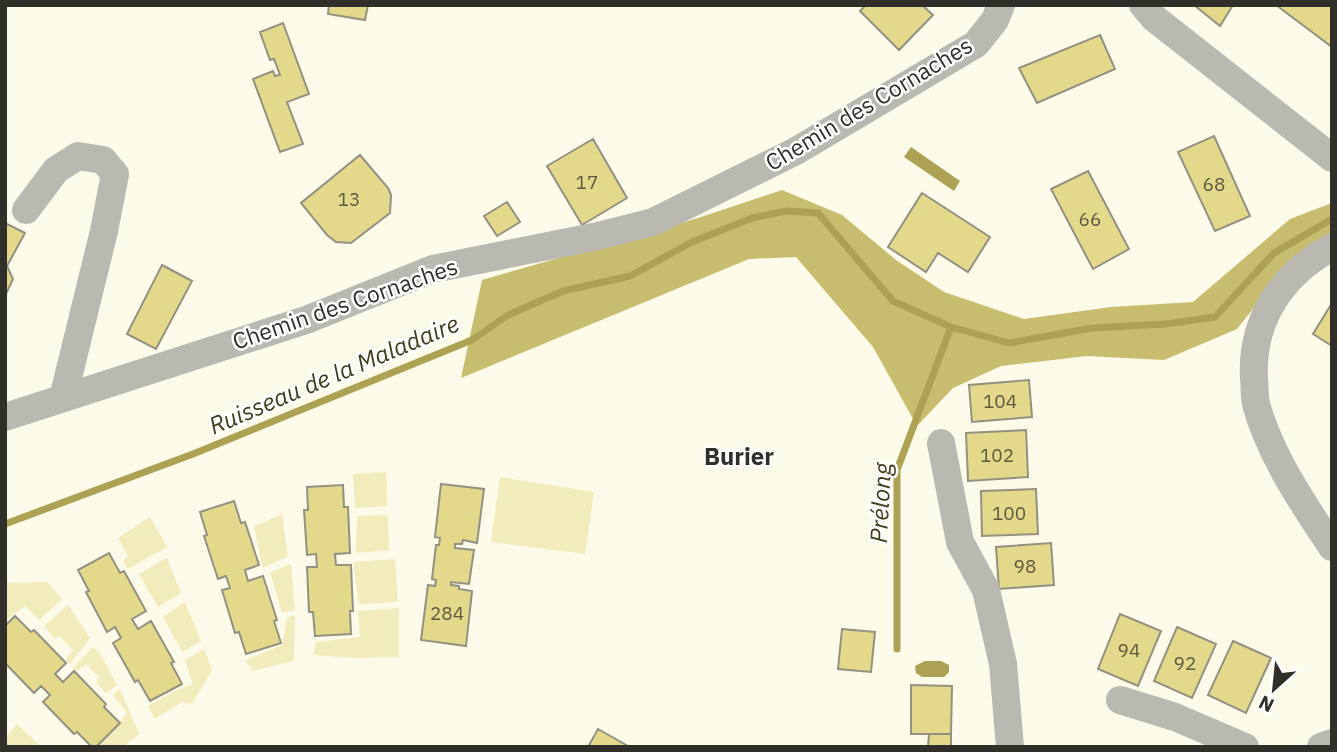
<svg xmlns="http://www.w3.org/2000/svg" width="1337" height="752" font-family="'IBM Plex Sans',sans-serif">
  <rect width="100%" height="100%" fill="#fcfae9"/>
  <path fill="#f2ebbb" d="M386,472L387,506L355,508L353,474Z
    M500,477L594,492L585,554L491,542Z
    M282,514L288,556L263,568L254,527Z
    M388,515L389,550L356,553L357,516Z
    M150,517L167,547L128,569L123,561L128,556L118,538Z
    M167,558L181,593L158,607L139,574Z
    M395,559L398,602L359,604L353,562Z
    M291,564L295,610L282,613L270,572Z
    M47,582L62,599L39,620L25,606L5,621V583Z
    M185,602L201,641L182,652L163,617Z
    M68,605L90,638L70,664L65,660L73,650L59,636L55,639L44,626Z
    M399,608V657L360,658L313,655L316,642L360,637L358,611Z
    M295,615L294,661L252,671L246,660L282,645L287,618Z
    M93,647L99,652L117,685L106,693L96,683L99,677L86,664L77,671L73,668Z
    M204,649L212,670L192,704L182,702L155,719L148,706L179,689L193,684L185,660Z
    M120,689L139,734L123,747H98L127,713L113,695Z
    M17,724L41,747H5V739Z"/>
  <path fill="#c8bc6e" d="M782,190L842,215L896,260L944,292L1024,319L1111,307L1193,302L1290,219L1332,203V240L1279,276L1237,329L1164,360L1087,356L1001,366L953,388L917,426L873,347L796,257L749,259L461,378L482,280L698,218Z"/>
  <path fill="#ada254" d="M911,147L960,181L954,191L904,157Z
    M925,661H941L949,665V672L944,677H922L916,673L915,666Z"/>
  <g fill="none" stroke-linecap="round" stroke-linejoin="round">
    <path stroke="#ada254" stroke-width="7" d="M5,524L193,454L472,340L508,315L563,291L630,276L692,242L752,218L787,211L818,213L893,301L951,327L1009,343L1092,328L1166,324L1215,317L1274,253L1332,219
      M897,649V470L951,327"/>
  </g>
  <path fill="#e4d98a" stroke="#939181" stroke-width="2" d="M329,5H368L365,20L328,14Z
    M866,5H922L933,15L899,50L860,11Z
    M1194,5H1233L1220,26Z
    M1276,5H1332V47Z
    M283,23L309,94L287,102L303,144L280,152L253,79L273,71L275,76L280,75L274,59L270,60L260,32Z
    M1100,35L1115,69L1037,103L1019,68Z
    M1214,136L1250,216L1215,231L1178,152Z
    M593,139L627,198L582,225L547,166Z
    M360,155L388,188L391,195L390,213L351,243L336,242L327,235L301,203Z
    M1088,171L1129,249L1093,269L1051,189Z
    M922,193L990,237L968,272L938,253L926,272L888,247Z
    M507,202L520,222L497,236L484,216Z
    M5,223L25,233L7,266L13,279L5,296Z
    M162,265L192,281L156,349L127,334Z
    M1332,303V346L1313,334Z
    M1029,380L1032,417L972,422L969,385Z
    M1026,430L1028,477L968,481L966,433Z
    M441,484L484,489L477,543L463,540L462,544H455V548L474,550L469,584L451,582V585L459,586V589L472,591L466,646L421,640L428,585L435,586L436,580L432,579L436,545H439L440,538L435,537Z
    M343,485L344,507H348L350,553L335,554L336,565H351L353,611H350L351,634L315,636L313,612H309L307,567H317L316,554L307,555L304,510H308L307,487Z
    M1036,489L1038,534L982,536L981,491Z
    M234,501L241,523L245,522L259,565L245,570L248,581L263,576L277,620L274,621L281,643L246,654L239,632L235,633L222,590L230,588L226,576L218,579L204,536L207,535L200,512Z
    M1051,543L1054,585L999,589L996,547Z
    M109,553L120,573L124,571L146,611L132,619L138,629L151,621L174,662L171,663L182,684L150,701L138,680L135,682L113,643L121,638L115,627L107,632L86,592L89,591L78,570Z
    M1120,614L1161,631L1138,686L1098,669Z
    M15,616L31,632L34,630L66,663L55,674L63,682L74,671L106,704L104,707L120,723L96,747H92L77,732L74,734L43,702L50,695L41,686L34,693L5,663V626Z
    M1177,627L1216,644L1192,698L1154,681Z
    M842,629L875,632L871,672L838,669Z
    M1233,641L1271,658L1246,713L1208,695Z
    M911,685L952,686L951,734H911Z
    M598,729L628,746V747H588Z
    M929,734H951V747H928Z"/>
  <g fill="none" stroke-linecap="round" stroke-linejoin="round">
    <path stroke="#bab9b1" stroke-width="28" d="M1143,5L1154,18L1332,158
      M26,210L56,170L78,156L103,160L115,174L104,231L63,398
      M1332,247C1282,274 1251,320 1254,378C1255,386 1254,396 1256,404C1270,455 1303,504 1332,547
      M5,417L306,320L433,269L598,236L653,222L796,151L976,44L995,20L1001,5
      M941,443L960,542L986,590L1003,664L1010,747
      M1120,700L1175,717L1245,747
      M1321,747L1332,743"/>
  </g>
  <g text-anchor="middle" stroke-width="5" stroke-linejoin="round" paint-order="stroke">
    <g font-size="19" fill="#5d5a41">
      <text x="587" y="189">17</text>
      <text x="1214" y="191">68</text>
      <text x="349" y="206">13</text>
      <text x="1090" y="226">66</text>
      <text x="1000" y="408">104</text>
      <text x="997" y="462">102</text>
      <text x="1009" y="520">100</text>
      <text x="1025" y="573">98</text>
      <text x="447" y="620">284</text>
      <text x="1129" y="657">94</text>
      <text x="1185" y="670">92</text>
    </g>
    <g font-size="23" fill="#302f29" stroke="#fff">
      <text transform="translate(869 104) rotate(-31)" y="8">Chemin des Cornaches</text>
      <text transform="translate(345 304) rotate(-19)" y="8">Chemin des Cornaches</text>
    </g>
    <g font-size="24" font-style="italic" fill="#423d1a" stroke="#fff">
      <text transform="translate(334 375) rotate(-23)" y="8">Ruisseau de la Maladaire</text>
      <text transform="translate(881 503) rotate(-87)" y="8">Prélong</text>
    </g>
    <g font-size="24" font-weight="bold" fill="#302f29" stroke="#fff">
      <text x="739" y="465">Burier</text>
    </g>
  </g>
  <rect width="1337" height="752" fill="none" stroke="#302f29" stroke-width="14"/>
  <g transform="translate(1274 689) rotate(207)" stroke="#ffffff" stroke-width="5" paint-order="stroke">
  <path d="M0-5L12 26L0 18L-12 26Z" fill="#302f29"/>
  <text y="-10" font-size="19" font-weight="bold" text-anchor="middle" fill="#302f29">N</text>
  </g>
</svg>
